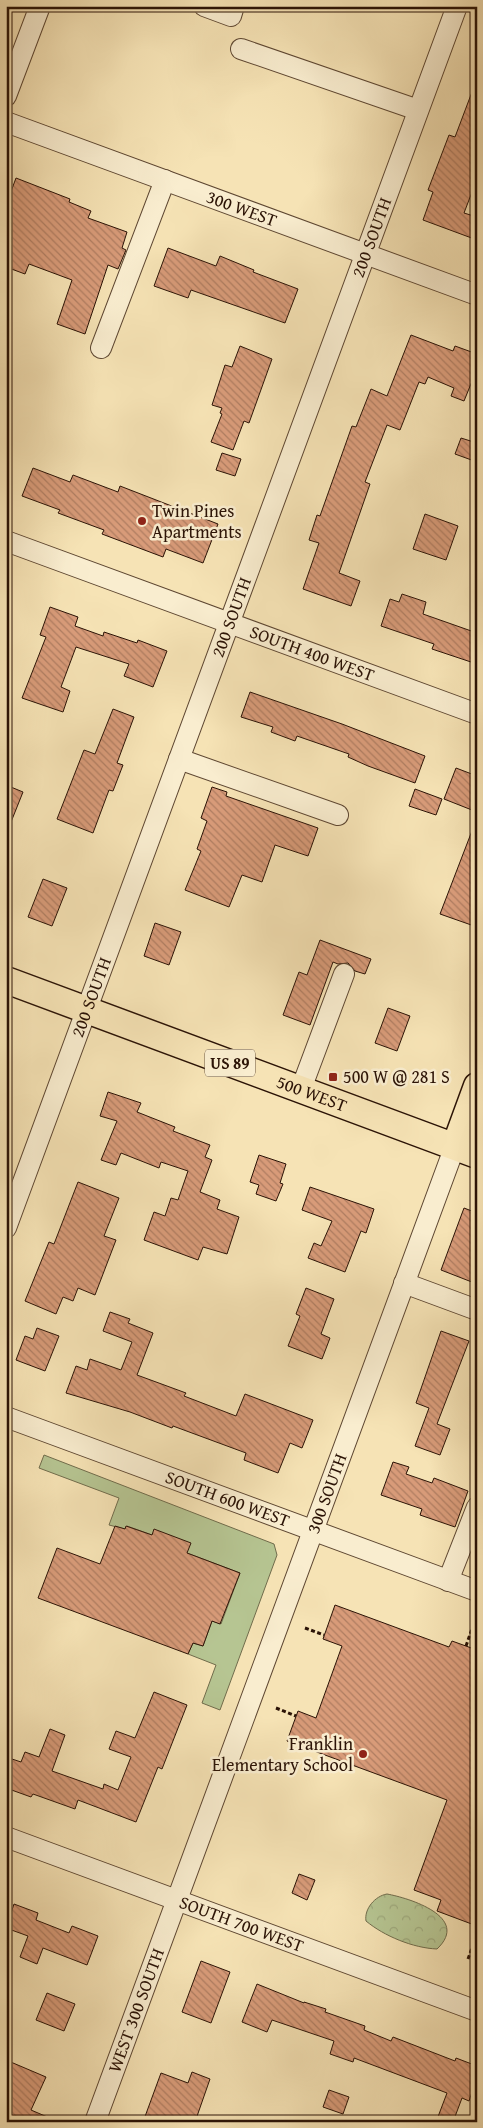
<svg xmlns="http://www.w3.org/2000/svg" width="483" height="2128" font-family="'Gentium Book Plus',serif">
  <defs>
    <pattern id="park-crowns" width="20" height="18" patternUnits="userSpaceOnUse" patternTransform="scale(1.25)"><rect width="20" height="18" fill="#b6c592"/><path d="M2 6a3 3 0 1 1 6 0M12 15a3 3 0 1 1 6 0" fill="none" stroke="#9da87c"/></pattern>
    <pattern id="building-back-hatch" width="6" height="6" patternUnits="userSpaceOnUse" patternTransform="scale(1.25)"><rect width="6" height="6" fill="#d89b79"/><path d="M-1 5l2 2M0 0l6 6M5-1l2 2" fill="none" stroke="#af7d61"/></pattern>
  </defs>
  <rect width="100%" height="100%" fill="#f6e3b5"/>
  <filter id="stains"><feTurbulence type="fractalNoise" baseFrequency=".004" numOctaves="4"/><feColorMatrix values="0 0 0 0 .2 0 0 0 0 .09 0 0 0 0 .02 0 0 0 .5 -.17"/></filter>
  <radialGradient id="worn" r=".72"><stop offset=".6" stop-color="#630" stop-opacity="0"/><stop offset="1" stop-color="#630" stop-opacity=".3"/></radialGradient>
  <path fill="#b6c592" stroke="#706c4c" d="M44,1455L274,1544L277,1555L220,1710L202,1703L216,1665L188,1654L193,1643L203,1646L212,1621L221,1624L240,1573L187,1553L152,1535L127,1526L125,1529L109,1525L119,1498L39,1468Z"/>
  <path fill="url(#park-crowns)" stroke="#706c4c" d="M387,1894C409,1898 471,1917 437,1949C413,1948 384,1936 366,1921C364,1909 375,1896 387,1894Z"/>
  <path fill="url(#building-back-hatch)" stroke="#2b1306" d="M475,84L477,179L464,213L477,217V240L423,220L433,192L428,190L449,135L455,137Z
    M16,178L70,199L69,202L91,211L88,218L127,232L122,248L126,250L118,269L108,265L85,334L57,324L72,280L29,264L25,274L6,267V205Z
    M168,248L216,266L220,256L254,270L253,272L298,289L285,323L191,290L188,298L154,286Z
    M411,335L453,351L455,346L477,354V369L464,401L451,396L454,388L428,377L425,384L419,382L400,430L387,425L365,482L370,484L339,573L360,581L351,606L303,589L319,543L309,540L317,515L320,516L352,426L356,427L371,389L387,396Z
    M240,346L272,359L249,423L244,421L233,450L211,442L222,414L220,413L222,408L212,405L225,365L232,367Z
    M461,438L477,443V462L455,454Z
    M222,453L241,459L235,476L216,470Z
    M33,468L70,482L73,475L118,492L120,486L218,524L203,563L166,549L163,557L102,534L104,530L58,513L60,510L22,496Z
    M425,514L458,526L446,560L413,549Z
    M402,594L426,602L423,614L477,633V664L432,649L434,644L381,626L390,599L399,602Z
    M50,607L78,617L75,626L103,636L104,632L137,643L138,640L167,651L153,687L124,676L129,664L76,647L61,687L70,691L63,712L22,698L46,637L40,635Z
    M250,692L342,724L425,756L415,783L368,766L348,757L349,754L297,736L295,741L271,732L273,727L241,717Z
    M113,709L134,717L117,763L123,765L113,791L109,790L93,833L57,819L84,750L95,754Z
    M456,768L477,776V812L444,799Z
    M6,785L23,792L7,832H6Z
    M212,787L227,792L226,796L318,828L308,856L275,845L262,882L242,875L229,907L185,890L201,851L197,849L207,821L201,818Z
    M415,789L442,799L436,815L409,806Z
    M475,823H477V927L440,914Z
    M43,879L67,888L52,926L28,917Z
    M155,923L181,932L169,965L144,956Z
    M320,940L371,959L365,974L355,971L348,963L338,964L333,962L310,1025L283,1015L299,972L307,975Z
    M388,1008L410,1016L397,1051L375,1043Z
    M108,1092L141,1103L137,1112L175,1127L173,1131L210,1145L205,1157L212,1160L200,1192L220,1200L217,1209L239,1217L227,1254L203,1247L198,1260L144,1240L154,1212L165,1216L171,1198L178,1200L188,1171L161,1162L159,1168L121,1153L116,1165L101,1160L117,1121L100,1116Z
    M259,1155L286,1164L280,1183L283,1184L276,1201L256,1194L259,1185L250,1182Z
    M78,1182L119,1198L104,1236L116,1240L95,1295L78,1288L73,1301L63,1297L56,1314L25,1301L49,1242L54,1244Z
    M310,1187L374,1209L366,1233L361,1231L345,1272L308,1258L314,1243L321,1246L332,1221L302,1210Z
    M464,1208L477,1213V1284L441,1270Z
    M306,1288L334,1299L321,1334L330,1338L322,1359L288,1346L300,1316L296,1314Z
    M110,1312L130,1319L128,1323L153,1333L137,1375L186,1393L184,1396L236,1416L245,1394L313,1420L302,1448L290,1443L278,1473L244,1460L246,1453L173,1426L172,1428L130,1412L66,1393L76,1366L87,1370L90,1359L121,1370L132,1342L103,1331Z
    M37,1328L59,1336L45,1371L16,1360L25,1336L33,1339Z
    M441,1331L469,1341L437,1424L450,1429L440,1455L415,1446L429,1408L416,1403Z
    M393,1462L409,1467L406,1474L432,1483L434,1478L468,1491L455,1527L420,1515L422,1509L381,1495Z
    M115,1526L125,1529L126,1526L152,1535L154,1529L191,1543L187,1553L240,1573L220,1624L212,1621L203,1646L193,1643L188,1654L38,1598L57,1548L100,1564Z
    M335,1605L449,1647L452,1641L477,1650V1926L437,1911L441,1900L414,1890L447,1800L287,1741L298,1711L316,1718L342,1646L323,1639Z
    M154,1692L187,1705L162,1769L158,1767L136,1822L78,1800L75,1809L33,1794L31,1797L6,1788V1757L21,1762L25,1752L39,1757L50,1729L65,1735L52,1771L103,1789L104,1784L118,1790L131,1757L109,1749L116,1731L135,1738Z
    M299,1874L315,1880L307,1900L292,1893Z
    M14,1904L38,1913L36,1920L69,1933L72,1926L98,1936L87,1965L43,1948L37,1964L20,1957L28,1936L6,1928Z
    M201,1961L230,1972L211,2023L182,2012Z
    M257,1984L304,2003V2002L326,2009L325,2012L365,2026L364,2030L391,2041L393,2037L455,2061L456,2058L477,2066V2077L469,2101L462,2098L453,2122H436L447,2093L354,2058L353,2062L330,2054L334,2041L272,2020L267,2032L242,2022Z
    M47,1993L75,2004L64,2031L36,2020Z
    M6,2060L46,2077L31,2110L59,2122H6Z
    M192,2072L210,2079L195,2122H143L161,2073L188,2083Z
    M329,2090L349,2097L343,2114L323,2107Z"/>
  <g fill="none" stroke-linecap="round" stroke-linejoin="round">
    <defs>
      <g id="minor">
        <path d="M204,6L231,16L234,6"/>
        <path d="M241,49L418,110"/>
        <path d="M6,96L40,6"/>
        <path id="s1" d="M6,122L477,295"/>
        <path d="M101,348L165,180"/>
        <path id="s2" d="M6,541L477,714"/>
        <path d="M179,759L338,815"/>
        <path d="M301,1089L344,974"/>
        <path id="s3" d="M6,1228L457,6"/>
        <path d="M404,1283L477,1310"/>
        <path id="s4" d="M6,1417L477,1591"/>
        <path d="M448,1581L477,1507"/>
        <path id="s5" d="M6,1837L477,2011"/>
        <path id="s6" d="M95,2122L455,1146"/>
      </g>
      <g id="major">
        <path id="s7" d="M6,980L477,1155"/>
        <path d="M455,1146L477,1086"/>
      </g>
    </defs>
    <use href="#minor" stroke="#5e4732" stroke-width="22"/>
    <use href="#major" stroke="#2b1306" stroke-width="29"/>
    <path stroke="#2b1306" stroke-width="3" stroke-dasharray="4 2.5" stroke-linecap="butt" d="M305,1628L324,1635
      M466,1646L473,1626
      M276,1708L296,1716
      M468,1959L476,1937"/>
    <use href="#minor" stroke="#f9edcf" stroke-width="20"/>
    <use href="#major" stroke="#f6e3b5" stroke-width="26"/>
  </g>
  <g fill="#8f2418" stroke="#f9edcf" stroke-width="2">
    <circle cx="142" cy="521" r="5"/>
    <rect x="328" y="1072" width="10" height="10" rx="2.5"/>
    <circle cx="363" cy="1754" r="5"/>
  </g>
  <g text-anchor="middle" stroke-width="5" stroke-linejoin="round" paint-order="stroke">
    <rect fill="#f9edcf" stroke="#695442" stroke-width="1" x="205" y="1049.5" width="50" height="27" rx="4"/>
    <g font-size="16" font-weight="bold" fill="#2b1306">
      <text x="230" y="1069">US 89</text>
    </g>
    <g font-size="18" fill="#2b1306" stroke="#f9edcf">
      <text dy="6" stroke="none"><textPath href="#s1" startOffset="251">300 WEST</textPath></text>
      <text dy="6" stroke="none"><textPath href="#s3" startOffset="1056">200 SOUTH</textPath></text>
      <text dy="6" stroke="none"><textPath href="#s3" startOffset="651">200 SOUTH</textPath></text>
      <text dy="6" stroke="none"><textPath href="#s2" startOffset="326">SOUTH 400 WEST</textPath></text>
      <text dy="6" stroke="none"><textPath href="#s3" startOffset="246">200 SOUTH</textPath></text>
      <text dy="6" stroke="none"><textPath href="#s7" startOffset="326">500 WEST</textPath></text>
      <text dy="6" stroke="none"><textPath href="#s6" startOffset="670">300 SOUTH</textPath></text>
      <text dy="6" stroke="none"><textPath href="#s4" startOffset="236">SOUTH 600 WEST</textPath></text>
      <text dy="6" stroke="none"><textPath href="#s5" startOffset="251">SOUTH 700 WEST</textPath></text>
      <text dy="6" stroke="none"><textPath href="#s6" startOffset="119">WEST 300 SOUTH</textPath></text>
    </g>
    <g font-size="18" fill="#2b1306" stroke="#f9edcf" text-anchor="start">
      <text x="152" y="517">Twin Pines<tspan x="152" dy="21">Apartments</tspan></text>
      <text x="343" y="1083">500 W @ 281 S</text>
      <text x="353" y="1750" text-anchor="end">Franklin<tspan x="353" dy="21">Elementary School</tspan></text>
    </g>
  </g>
  <rect width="483" height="2128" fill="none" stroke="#f6e3b5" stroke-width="25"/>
  <rect x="8" y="8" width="468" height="2113" fill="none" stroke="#2b1306" stroke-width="2.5"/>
  <rect x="12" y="12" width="458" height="2103" fill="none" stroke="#2b1306"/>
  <rect width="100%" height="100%" filter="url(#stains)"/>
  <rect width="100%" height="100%" fill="url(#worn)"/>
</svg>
